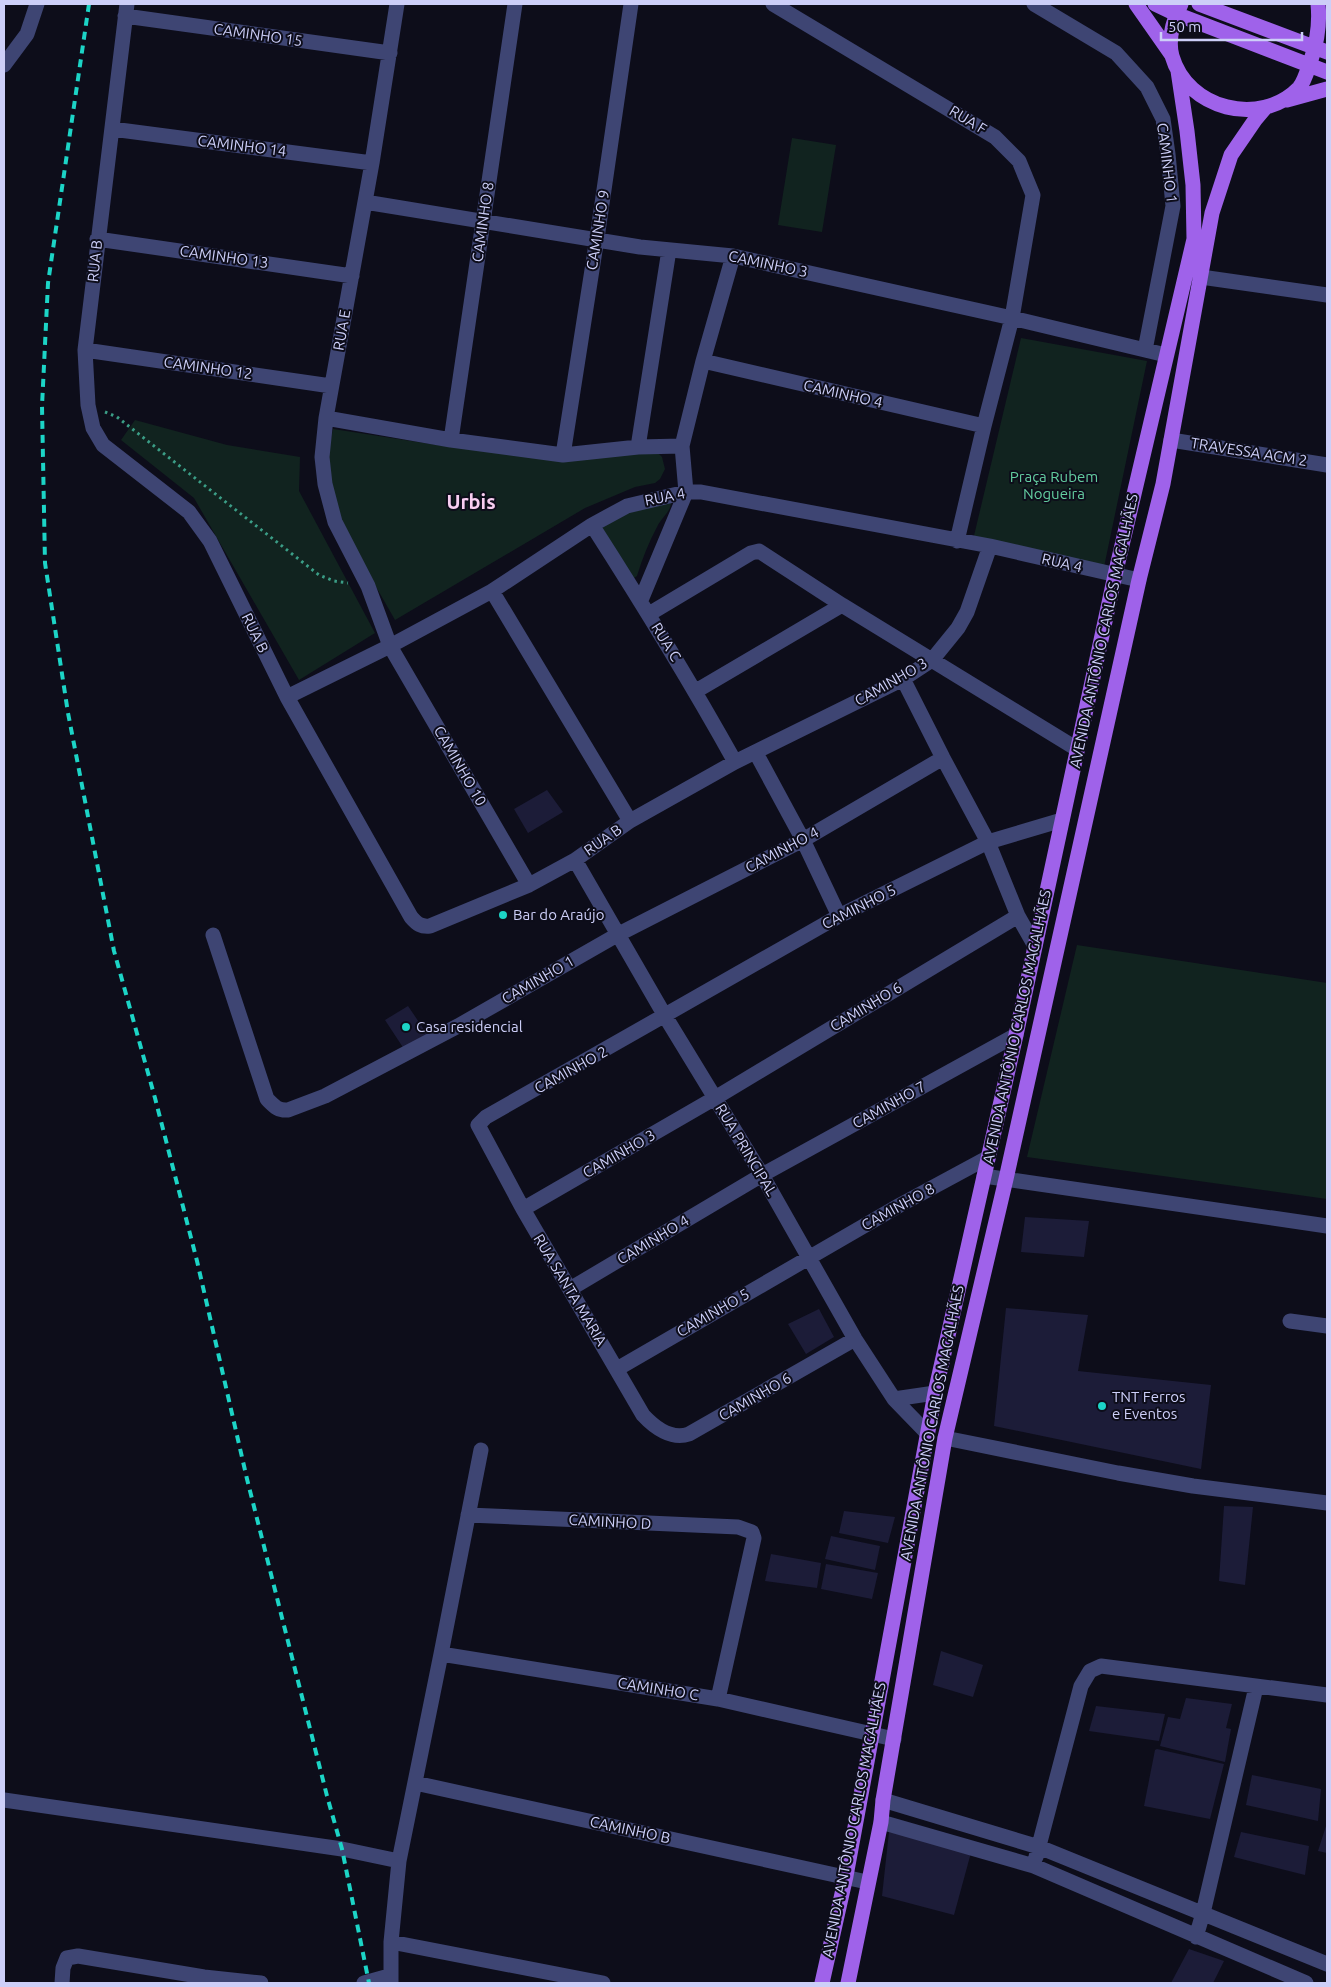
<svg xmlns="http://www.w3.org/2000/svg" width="1331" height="1987" font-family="Ubuntu,sans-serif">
  <rect width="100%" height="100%" fill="#0d0d1a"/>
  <path fill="#11231f" d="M792,138L836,145L822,232L778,225Z
    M1021,338L1147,361L1104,567L973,540Z
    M135,420L227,445L300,457L299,491L375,633L299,680L194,498L121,440Z
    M333,429L437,445L555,458L658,453L662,457L665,469L660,479L655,483L635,487L585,508L395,620L342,527L326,462Z
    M671,503C670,513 661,518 657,527C649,542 642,559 637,576L631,580L596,516Z
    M1077,945L1327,983V1199L1027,1157Z"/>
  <path fill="#1c1c38" d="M547,790L563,812L528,833L514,809Z
    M408,1006L427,1034L404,1049L385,1020Z
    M1025,1217L1089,1221L1084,1257L1021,1252Z
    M1006,1308L1088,1315L1078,1371L1211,1385L1201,1469L994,1426Z
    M819,1309L834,1337L806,1354L788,1324Z
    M1224,1506L1253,1507L1245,1585L1219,1581Z
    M844,1511L895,1517L888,1543L839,1533Z
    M831,1536L880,1546L875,1570L825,1559Z
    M771,1554L821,1563L817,1588L765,1581Z
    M826,1564L878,1573L872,1599L821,1589Z
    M941,1651L983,1665L973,1697L933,1685Z
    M1186,1698L1232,1704L1226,1728L1231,1729L1225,1762L1160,1746L1168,1717L1180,1719Z
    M1096,1706L1165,1714L1159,1741L1089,1731Z
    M1157,1749L1224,1764L1210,1819L1144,1806L1155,1750Z
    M1252,1775L1321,1789L1318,1821L1246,1805Z
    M1327,1823V1853L1318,1851Z
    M889,1832L972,1849L954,1915L882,1896Z
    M1241,1832L1309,1846L1305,1875L1234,1857Z
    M1189,1949L1224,1961L1213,1983H1171Z"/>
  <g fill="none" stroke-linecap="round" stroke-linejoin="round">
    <path stroke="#3b9d86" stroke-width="3" stroke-dasharray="2.5 4" stroke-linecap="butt" d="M105,412L117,417L319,575L334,581L348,583"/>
    <path stroke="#3e4573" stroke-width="15" d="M127,4L85,350L88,405L93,428L103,445L189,512L210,541L287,697L411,917C417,924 421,927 430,926L529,885L575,860L630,821L735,762L903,679L932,660L958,628L967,612L990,546
      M397,4L372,163L326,418L322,457L325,484L335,522L368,586L390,646L529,885
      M773,4L995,137L1019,161L1033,195L1012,318L984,426L957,541
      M1034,4L1116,53L1147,87L1163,119L1168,154L1173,206L1145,350
      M125,16L390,53
      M4,65L27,34L37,4
      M112,129L372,163
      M365,202L640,247L733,256L1012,318L1166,355
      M97,239L352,276
      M1201,277L1327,295
      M85,350L331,386
      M703,361L984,426
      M326,418L451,440L563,455L638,447L682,446
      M451,440L515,4
      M1171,440L1327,465
      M638,447L669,250
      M563,455L597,238L631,4
      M592,525C642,603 690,681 735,762
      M492,591L630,821
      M641,600L686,492L682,446L703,361L733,256
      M649,614L751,553L759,551L842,605L1077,749
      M903,679L943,758L988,842L1018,916L1035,946
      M696,691L842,605
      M287,697L390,646L492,591L592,525L627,506L686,492H701L990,546L1139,580
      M756,753L803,840L839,916
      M575,860L665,1016L762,1175L855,1339L894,1399L927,1433
      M213,935L267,1099C274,1106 278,1111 288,1110L325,1096L458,1026L617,935L803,840L943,758
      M984,1176L1327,1226
      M523,1209L715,1098L1018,916
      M570,1289L762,1175L1016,1035
      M1290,1321L1327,1326
      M855,1339L689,1434C672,1440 655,1428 643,1415L523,1209L478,1125L486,1117L839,916L988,842L1062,820
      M617,1369L900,1205L987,1158
      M894,1399L935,1393
      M945,1438L1118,1473L1193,1486L1327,1503
      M468,1515L738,1527L752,1532L754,1538L718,1699
      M441,1654L718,1699L894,1739
      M415,1783L867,1882
      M4,1800L342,1849L399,1861
      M883,1800L1039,1847L1327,1964
      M881,1822L1034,1866L1306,1983
      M1036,1857L1081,1686L1090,1671L1101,1666L1327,1695
      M1196,1937L1203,1913L1256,1687
      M391,1942L603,1983
      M62,1983L63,1968L67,1958L78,1956L204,1977L261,1983
      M364,1983L389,1976
      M391,1983V1942L399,1861L441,1654L481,1450"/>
    <path stroke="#9f62ea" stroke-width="15" d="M1136,4L1171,54
      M1155,4L1176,14L1327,72
      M1181,4C1174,19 1167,39 1172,56C1187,109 1260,128 1299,88C1305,81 1308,68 1311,60C1317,42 1320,23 1318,4
      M1199,4L1327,52
      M1287,100L1327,89
      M822,1983L846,1876L935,1393L1016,1035L1115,575L1194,239L1193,185L1187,131L1178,71
      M848,1983L881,1822L883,1800L945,1438L1006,1179L1139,580L1163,484L1212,213L1231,155L1255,120L1266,107"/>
    <path stroke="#1cd4c6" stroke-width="4" stroke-dasharray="8 6" stroke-linecap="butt" d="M89,4L48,283L42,406L45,563L68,713L114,951L155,1098L197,1261L247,1479L327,1796L342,1849L369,1983"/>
  </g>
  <g fill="#1cd4c6" stroke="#0d0d1a" stroke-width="2">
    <circle cx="503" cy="915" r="5"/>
    <circle cx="406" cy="1027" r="5"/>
    <circle cx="1102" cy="1406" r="5"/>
  </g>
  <g text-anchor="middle" stroke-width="4" stroke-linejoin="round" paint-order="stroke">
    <g font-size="15" fill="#cdcff8" stroke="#0d0d1a">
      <text transform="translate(258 35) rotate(8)" y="5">CAMINHO 15</text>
      <text transform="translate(968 120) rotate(31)" y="5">RUA F</text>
      <text transform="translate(242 146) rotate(7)" y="5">CAMINHO 14</text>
      <text transform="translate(1167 163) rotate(83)" y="5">CAMINHO 1</text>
      <text transform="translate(483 222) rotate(-82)" y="5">CAMINHO 8</text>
      <text transform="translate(598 230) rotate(-81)" y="5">CAMINHO 9</text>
      <text transform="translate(224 257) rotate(8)" y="5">CAMINHO 13</text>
      <text transform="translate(95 261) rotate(-84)" y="5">RUA B</text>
      <text transform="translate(768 264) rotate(12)" y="5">CAMINHO 3</text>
      <text transform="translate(342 330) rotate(-80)" y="5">RUA E</text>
      <text transform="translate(208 368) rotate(8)" y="5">CAMINHO 12</text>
      <text transform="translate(843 394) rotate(13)" y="5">CAMINHO 4</text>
      <text transform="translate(1249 452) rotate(9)" y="5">TRAVESSA ACM 2</text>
      <text transform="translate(665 497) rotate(-11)" y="5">RUA 4</text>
      <text transform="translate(1062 563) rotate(13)" y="5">RUA 4</text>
      <text transform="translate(1104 631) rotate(-78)" y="5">AVENIDA ANTÔNIO CARLOS MAGALHÃES</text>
      <text transform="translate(255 633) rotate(64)" y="5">RUA B</text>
      <text transform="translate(666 642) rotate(58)" y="5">RUA C</text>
      <text transform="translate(891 682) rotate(-30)" y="5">CAMINHO 3</text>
      <text transform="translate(460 766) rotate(60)" y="5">CAMINHO 10</text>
      <text transform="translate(603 840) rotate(-35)" y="5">RUA B</text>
      <text transform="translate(782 850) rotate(-28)" y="5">CAMINHO 4</text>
      <text transform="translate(859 907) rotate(-27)" y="5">CAMINHO 5</text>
      <text transform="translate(538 980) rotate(-30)" y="5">CAMINHO 1</text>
      <text transform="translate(866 1007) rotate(-31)" y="5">CAMINHO 6</text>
      <text transform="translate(1017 1027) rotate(-78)" y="5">AVENIDA ANTÔNIO CARLOS MAGALHÃES</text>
      <text transform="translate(571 1070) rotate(-29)" y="5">CAMINHO 2</text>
      <text transform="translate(889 1105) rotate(-29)" y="5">CAMINHO 7</text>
      <text transform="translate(746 1150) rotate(59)" y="5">RUA PRINCIPAL</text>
      <text transform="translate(619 1154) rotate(-30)" y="5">CAMINHO 3</text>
      <text transform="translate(898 1207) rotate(-29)" y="5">CAMINHO 8</text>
      <text transform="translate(653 1240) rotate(-31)" y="5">CAMINHO 4</text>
      <text transform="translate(570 1290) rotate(59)" y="5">RUA SANTA MARIA</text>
      <text transform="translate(713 1313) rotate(-30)" y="5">CAMINHO 5</text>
      <text transform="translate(755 1397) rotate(-30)" y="5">CAMINHO 6</text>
      <text transform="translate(932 1423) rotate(-79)" y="5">AVENIDA ANTÔNIO CARLOS MAGALHÃES</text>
      <text transform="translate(610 1522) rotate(3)" y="5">CAMINHO D</text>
      <text transform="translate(658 1689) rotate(9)" y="5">CAMINHO C</text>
      <text transform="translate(854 1820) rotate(-79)" y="5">AVENIDA ANTÔNIO CARLOS MAGALHÃES</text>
      <text transform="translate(630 1830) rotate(12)" y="5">CAMINHO B</text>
    </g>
    <g font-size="15" fill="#63cda0" stroke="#0d0d1a">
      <text x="1054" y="482">Praça Rubem<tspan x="1054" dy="17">Nogueira</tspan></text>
    </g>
    <g font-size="15" fill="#cdcff8" stroke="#0d0d1a" text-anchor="start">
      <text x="513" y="920">Bar do Araújo</text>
      <text x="416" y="1032">Casa residencial</text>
      <text x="1112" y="1402">TNT Ferros<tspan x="1112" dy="17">e Eventos</tspan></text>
    </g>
    <g font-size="20" font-weight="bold" fill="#f8cef1" stroke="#0d0d1a">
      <text x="471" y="509">Urbis</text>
    </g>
  </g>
  <rect width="1331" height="1987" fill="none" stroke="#cdcff8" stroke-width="10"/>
  <path d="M1161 32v8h141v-8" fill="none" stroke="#cdcff8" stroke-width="2.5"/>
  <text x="1168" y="32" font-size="15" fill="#cdcff8" stroke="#0d0d1a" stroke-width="4" paint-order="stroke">50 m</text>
</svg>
